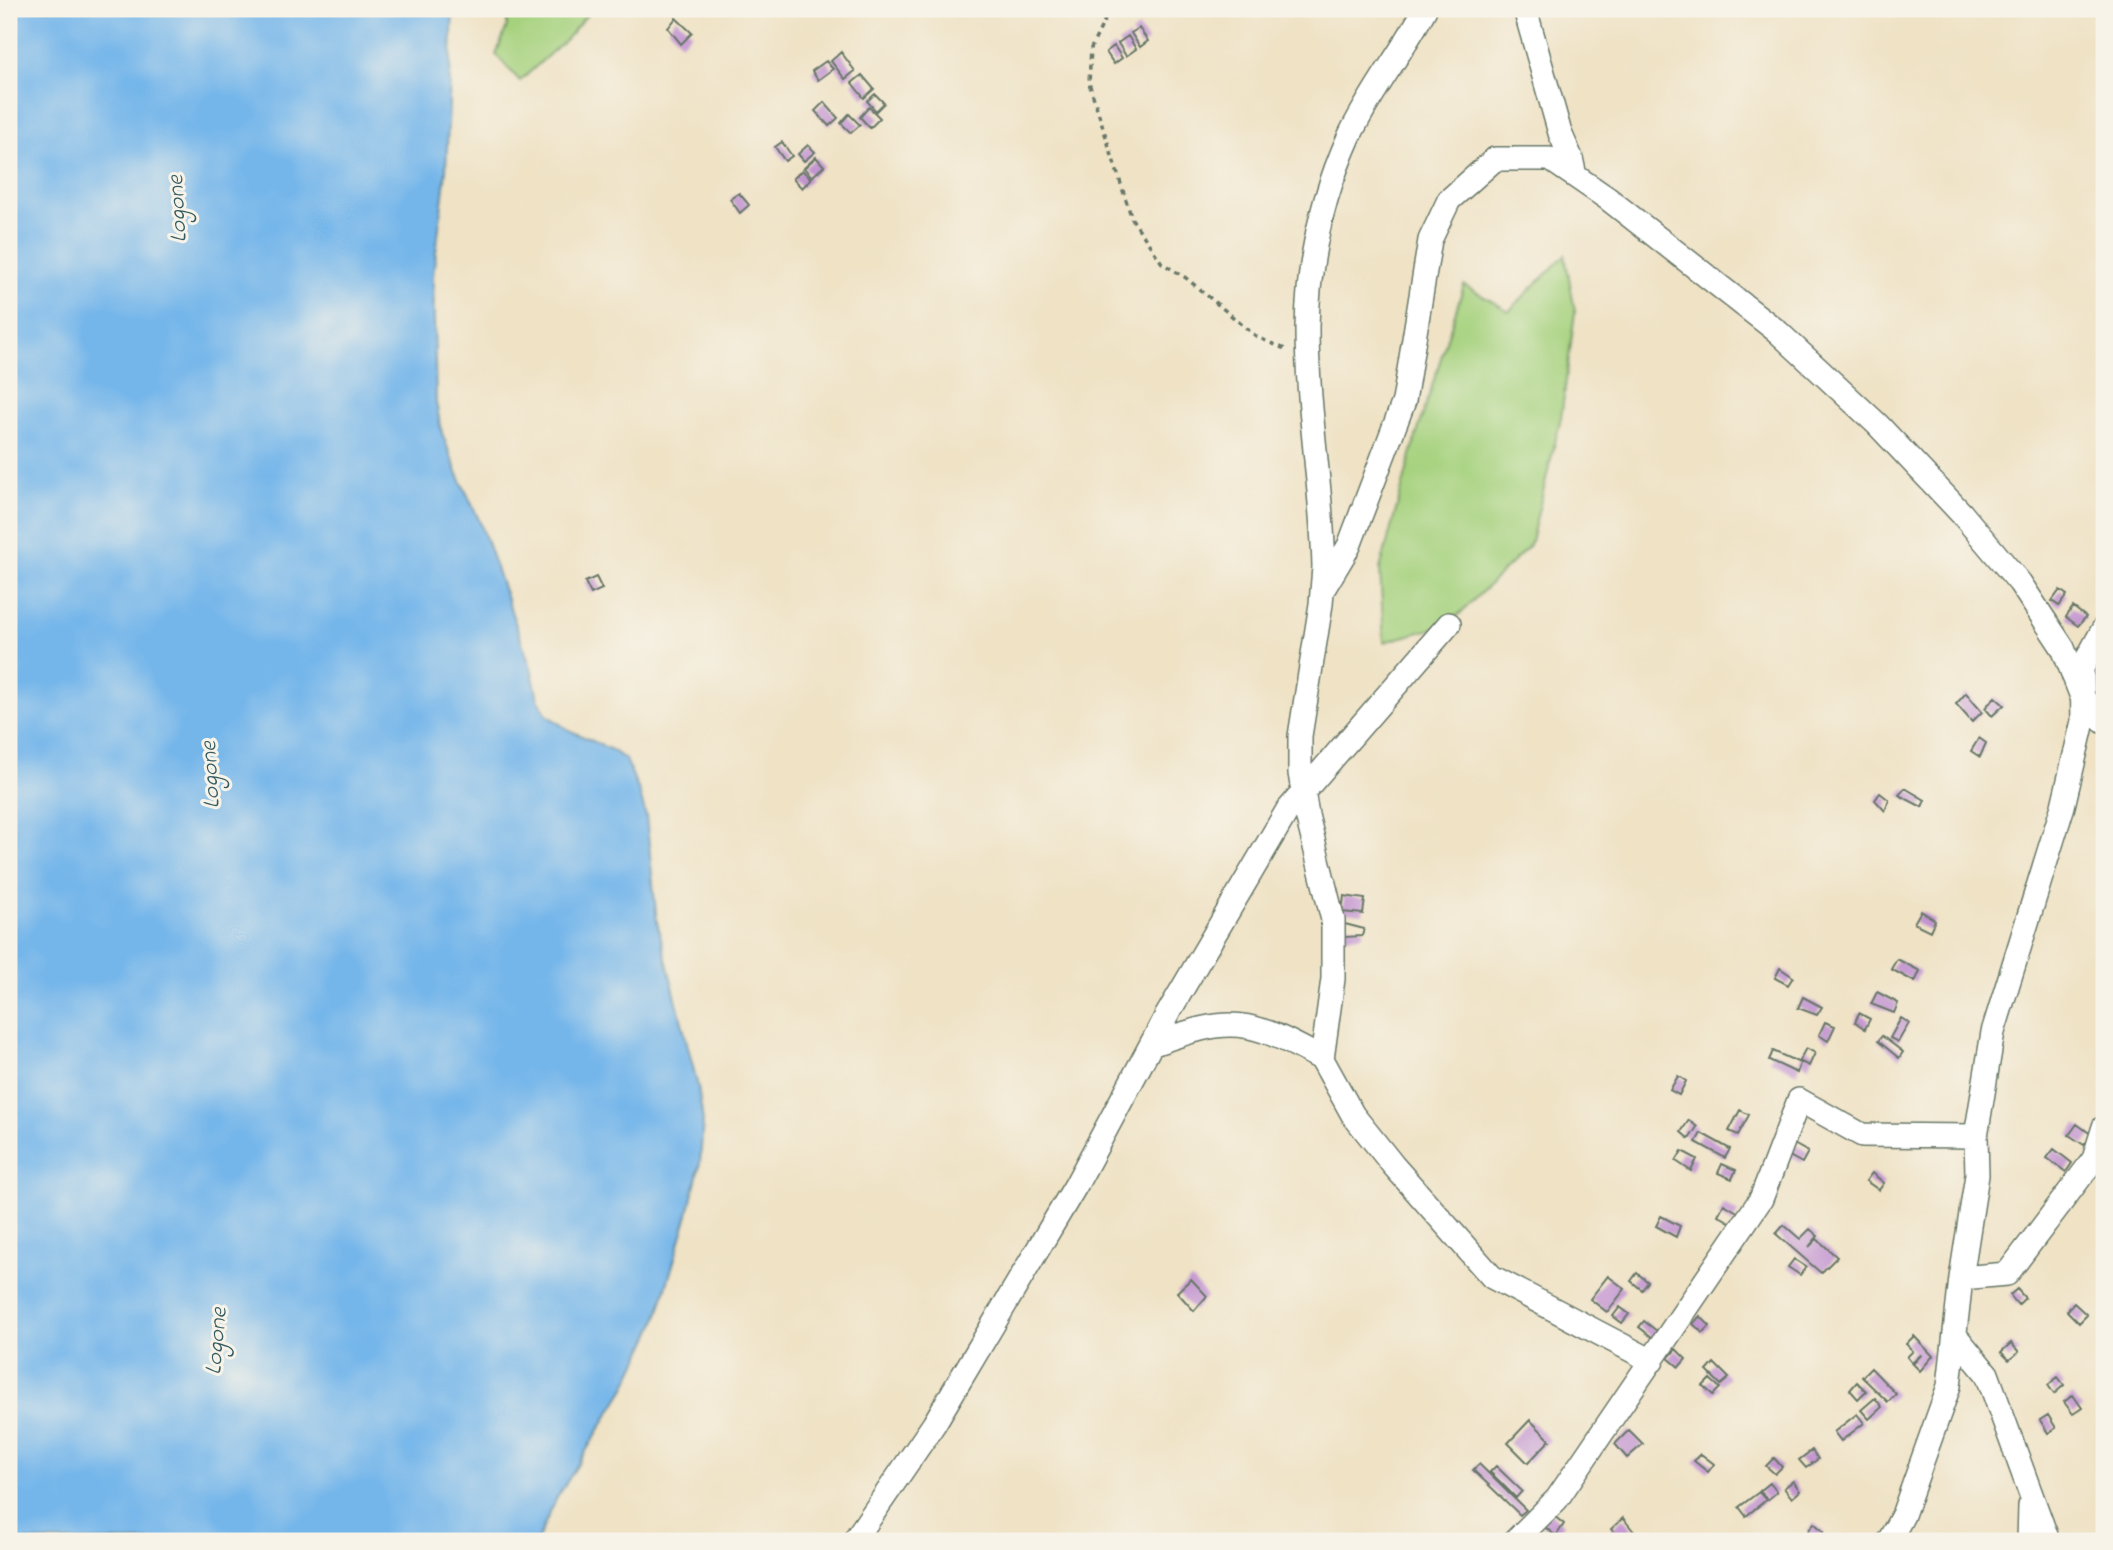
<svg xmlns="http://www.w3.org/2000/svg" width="2113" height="1550" font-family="'Indie Flower',sans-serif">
  <rect width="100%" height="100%" fill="#f7f3e8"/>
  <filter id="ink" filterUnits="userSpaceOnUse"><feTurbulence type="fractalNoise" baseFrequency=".0143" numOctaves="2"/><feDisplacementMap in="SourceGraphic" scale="14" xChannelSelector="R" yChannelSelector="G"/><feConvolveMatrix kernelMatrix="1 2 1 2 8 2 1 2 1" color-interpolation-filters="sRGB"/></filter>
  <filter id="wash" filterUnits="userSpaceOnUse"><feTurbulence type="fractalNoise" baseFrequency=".00686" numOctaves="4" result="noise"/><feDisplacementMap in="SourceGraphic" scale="28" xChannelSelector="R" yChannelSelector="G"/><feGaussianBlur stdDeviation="1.57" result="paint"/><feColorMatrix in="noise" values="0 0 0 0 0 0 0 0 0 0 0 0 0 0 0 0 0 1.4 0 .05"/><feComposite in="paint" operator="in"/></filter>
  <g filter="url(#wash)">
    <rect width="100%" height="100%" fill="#efe2c5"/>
    <path fill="#a6d27e" stroke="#628859" stroke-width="2" d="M507,9H592L566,39L520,81L496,55L507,26Z
      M1565,255L1575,312L1561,418L1530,545L1449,624L1384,642L1380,569L1416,437L1464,285L1509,311Z"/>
    <path fill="#75b6ea" stroke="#4a7a8f" stroke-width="2" d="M9,9H453L446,171L433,276L436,403L442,433L457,472L480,522L532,671L538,699L547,715L567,729L612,750L626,760L639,791L646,816L657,922L698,1087L703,1121L700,1163L688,1214L655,1325L625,1388L555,1501L537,1541H9Z"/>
    <g id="blocks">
      <path fill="#c294d0" d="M676,18L692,33L681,44L668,28Z
        M1139,28L1148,41L1140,47L1131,33Z
        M1128,36L1136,49L1126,56L1118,43Z
        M1114,46L1122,58L1114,64L1106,52Z
        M841,52L855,71L845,79L831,61Z
        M826,61L833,69L818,80L812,71Z
        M862,75L874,89L864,98L852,83Z
        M875,94L884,103L876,111L867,101Z
        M824,102L838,118L829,126L815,111Z
        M869,107L880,118L870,128L860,117Z
        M849,114L860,125L851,133L841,123Z
        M782,142L792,156L785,161L775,147Z
        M808,145L815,152L804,161L798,154Z
        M816,157L824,166L812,177L804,168Z
        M802,170L811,179L802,188L793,179Z
        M739,193L749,205L740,213L730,199Z
        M596,577L602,589L591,594L585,582Z
        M2060,590L2067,595L2059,606L2052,601Z
        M2073,607L2086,617L2078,626L2066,617Z
        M1966,693L1982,712L1972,722L1956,704Z
        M1995,697L2004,705L1992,716L1985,708Z
        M1979,738L1986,743L1980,757L1971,751Z
        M1905,788L1925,800L1922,807L1899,795Z
        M1880,793L1889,800L1885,811L1875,800Z
        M1344,896L1365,899L1363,914L1342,912Z
        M1921,911L1935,920L1930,931L1914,923Z
        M1345,924L1364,929L1362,936L1345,937Z
        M1897,959L1920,971L1915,982L1891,969Z
        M1780,968L1793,977L1788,985L1775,978Z
        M1877,992L1898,1003L1894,1013L1871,1004Z
        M1803,997L1822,1007L1817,1015L1798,1008Z
        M1859,1013L1870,1019L1865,1029L1855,1022Z
        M1901,1018L1909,1023L1898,1042L1890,1038Z
        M1825,1022L1835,1026L1828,1041L1819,1035Z
        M1882,1036L1903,1052L1899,1058L1878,1041Z
        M1806,1048L1815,1053L1809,1066L1799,1061Z
        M1773,1051L1800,1063L1797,1073L1769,1060Z
        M1678,1076L1686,1081L1679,1095L1670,1090Z
        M1740,1110L1749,1115L1738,1135L1729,1131Z
        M1689,1120L1697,1127L1689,1139L1681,1132Z
        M2077,1124L2092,1135L2084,1145L2069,1135Z
        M1701,1133L1730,1149L1725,1158L1696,1142Z
        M1792,1143L1808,1152L1802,1163L1786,1154Z
        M2054,1149L2072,1163L2066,1172L2047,1158Z
        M1682,1151L1697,1159L1691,1171L1676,1161Z
        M1722,1164L1736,1170L1732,1179L1718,1173Z
        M1872,1173L1884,1183L1879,1190L1866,1181Z
        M1724,1204L1739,1213L1733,1224L1718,1215Z
        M1661,1216L1680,1226L1676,1237L1656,1226Z
        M1784,1225L1800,1239L1810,1229L1818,1236L1809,1247L1817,1239L1837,1257L1821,1273L1776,1234Z
        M1794,1259L1806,1267L1800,1275L1788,1267Z
        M1637,1273L1648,1282L1642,1290L1631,1281Z
        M1608,1276L1625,1289L1607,1312L1590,1299Z
        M1191,1279L1207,1296L1194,1311L1177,1292Z
        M2017,1289L2025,1298L2018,1305L2010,1295Z
        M2074,1303L2087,1315L2079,1323L2067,1311Z
        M1620,1307L1629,1314L1622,1323L1613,1316Z
        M1700,1316L1710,1326L1703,1333L1693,1324Z
        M1644,1321L1662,1335L1657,1341L1639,1327Z
        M1914,1336L1933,1356L1920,1371L1913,1364L1922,1354L1912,1363L1907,1357L1913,1351L1906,1344Z
        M2011,1343L2019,1352L2009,1360L2001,1352Z
        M1676,1349L1686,1359L1679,1367L1668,1358Z
        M1714,1363L1729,1378L1721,1385L1707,1371Z
        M1871,1368L1896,1394L1888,1402L1862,1377Z
        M2058,1377L2064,1385L2054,1394L2048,1385Z
        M1710,1379L1720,1388L1713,1395L1703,1386Z
        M1857,1382L1866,1391L1858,1399L1850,1390Z
        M2073,1395L2082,1408L2073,1414L2064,1402Z
        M1875,1398L1882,1407L1869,1419L1861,1410Z
        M1857,1414L1864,1423L1841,1441L1834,1432Z
        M2048,1415L2056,1428L2048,1433L2040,1420Z
        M1530,1420L1550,1440L1528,1463L1508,1443Z
        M1629,1430L1643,1444L1627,1458L1615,1444Z
        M1812,1450L1818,1459L1806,1468L1799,1460Z
        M1701,1454L1714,1464L1708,1472L1694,1461Z
        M1774,1458L1782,1467L1775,1474L1766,1466Z
        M1479,1464L1526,1510L1520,1515L1473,1470Z
        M1496,1466L1522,1491L1516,1498L1490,1472Z
        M1793,1481L1800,1491L1792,1498L1784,1488Z
        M1770,1483L1777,1492L1767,1500L1760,1491Z
        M1759,1492L1766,1500L1746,1516L1739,1507Z
        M1549,1512L1564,1524L1556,1536L1540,1523Z
        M1623,1518L1635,1533L1625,1541H1621L1611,1529Z
        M1814,1523L1824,1532L1818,1540L1808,1531Z"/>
    </g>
  </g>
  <g filter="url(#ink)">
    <use href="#blocks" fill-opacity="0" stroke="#687767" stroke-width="2"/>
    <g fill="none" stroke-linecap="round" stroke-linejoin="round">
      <defs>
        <path id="street" d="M1425,9C1402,53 1370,92 1349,137C1322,197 1308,263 1307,328C1307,408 1322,488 1324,567L1321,604L1300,736V773L1307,815L1333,920V979L1322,1059L1353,1115L1393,1165L1492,1277L1652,1361
          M1525,9L1560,133L1571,158L1575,176
          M1325,586L1349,546L1404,401L1430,240L1449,200L1495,159H1550L1607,198L1778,332L1877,424L1962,514L2020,583L2063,648L2082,697L2104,722
          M1151,1045C1232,1015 1247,1018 1322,1059
          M1961,1278L2007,1274L2094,1159L2104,1127
          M1955,1335L1987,1374L2048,1541
          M854,1541L934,1424L1076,1185L1167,1015L1287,811L1449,624
          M1515,1541L1557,1499L1761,1199L1799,1100L1862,1135L1976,1136
          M1889,1541L1903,1515L1949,1386L1961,1278L1977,1175L1976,1136L1993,1032L2063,806L2083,721L2082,668L2104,628
          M2029,1541L2030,1506"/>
      </defs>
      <use href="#street" stroke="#687767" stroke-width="26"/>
      <path stroke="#687767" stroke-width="3.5" stroke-dasharray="5 5" stroke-linecap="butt" d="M1110,9L1091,48L1089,83L1132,219L1162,263L1186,278L1257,337L1287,350"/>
      <use href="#street" stroke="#fff" stroke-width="23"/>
    </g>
  </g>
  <g text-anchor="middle" stroke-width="6" stroke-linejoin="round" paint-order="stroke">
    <g font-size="24" font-style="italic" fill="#345b62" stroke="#f7f3e8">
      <text transform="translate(176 209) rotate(-93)" y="8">Logone</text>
      <text transform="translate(209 775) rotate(-93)" y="8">Logone</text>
      <text transform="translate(215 1341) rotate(-85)" y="8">Logone</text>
    </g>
  </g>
  <rect width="2113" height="1550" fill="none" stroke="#f7f3e8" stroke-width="35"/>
</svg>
